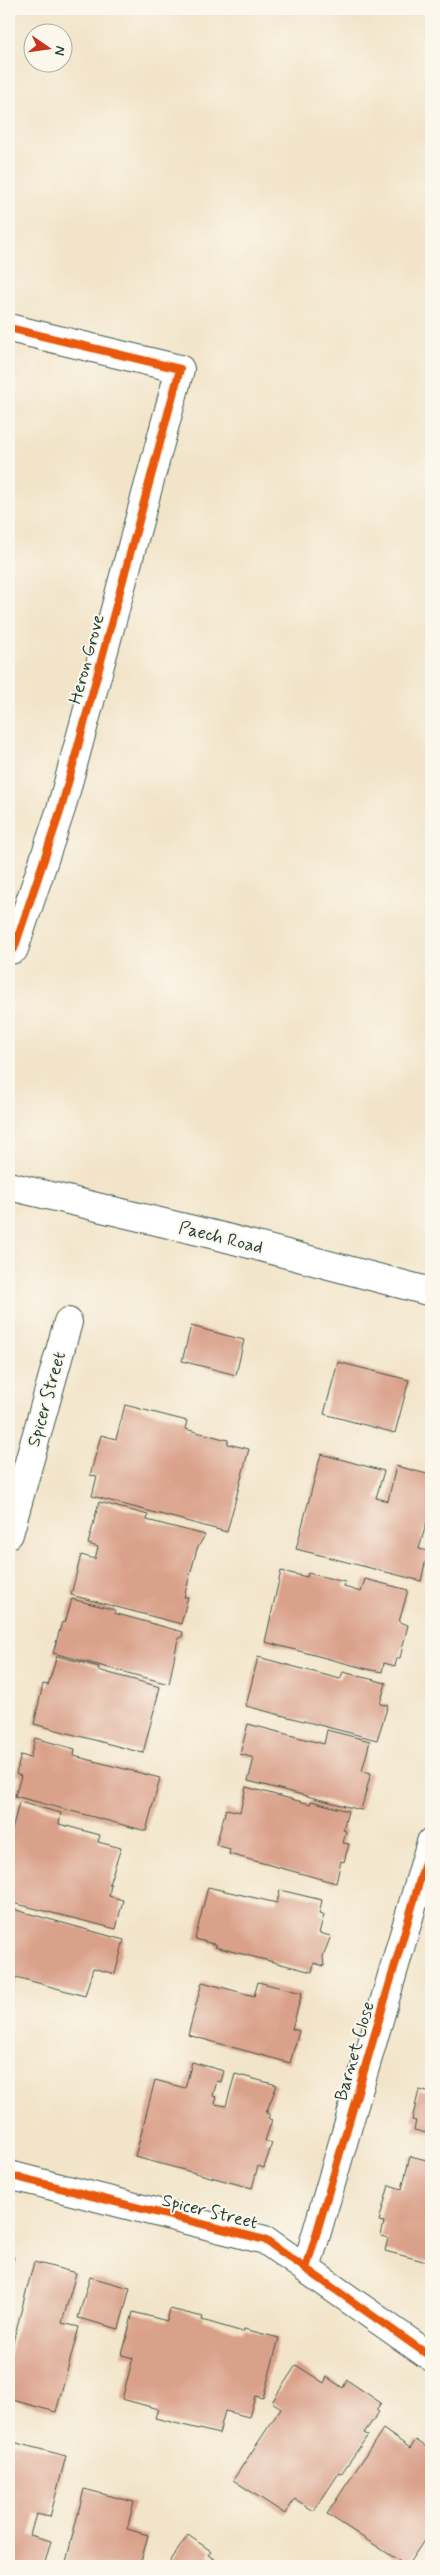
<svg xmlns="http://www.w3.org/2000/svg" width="440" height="2575" font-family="Mynerve,sans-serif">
  <rect width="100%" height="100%" fill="#fbf7ec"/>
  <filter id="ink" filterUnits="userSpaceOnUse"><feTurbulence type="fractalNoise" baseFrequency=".02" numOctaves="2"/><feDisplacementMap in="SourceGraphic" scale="10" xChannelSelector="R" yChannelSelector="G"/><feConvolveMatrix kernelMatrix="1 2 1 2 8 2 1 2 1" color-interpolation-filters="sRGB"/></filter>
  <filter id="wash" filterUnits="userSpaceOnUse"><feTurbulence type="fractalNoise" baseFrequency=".0096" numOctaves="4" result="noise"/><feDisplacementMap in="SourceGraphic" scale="20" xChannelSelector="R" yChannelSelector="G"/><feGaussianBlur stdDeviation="1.12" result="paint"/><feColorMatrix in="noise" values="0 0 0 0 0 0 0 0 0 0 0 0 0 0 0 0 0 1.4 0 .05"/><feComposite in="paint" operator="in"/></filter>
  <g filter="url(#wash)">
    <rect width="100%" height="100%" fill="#f2e4c9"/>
    <g id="blocks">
      <path fill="#daa18a" d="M191,1326L244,1340L236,1375L182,1361Z
        M338,1362L409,1380L395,1433L324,1414Z
        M125,1405L187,1421L185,1429L228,1440V1444L249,1449L227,1532L92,1496L97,1476L90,1475L101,1435L116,1439Z
        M321,1454L384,1471L376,1498L388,1501L396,1466L431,1475L429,1514L419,1549L428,1551L421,1581L296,1549Z
        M99,1502L148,1515L147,1520L205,1535L197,1549L184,1597H188L181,1624L71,1595L81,1555L95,1559L98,1547L88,1544Z
        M281,1571L307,1577L308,1573L345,1582L344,1587L361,1592L365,1579L408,1590L399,1622L408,1625L400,1658H397L395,1666L384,1663L382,1672L371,1670L265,1642Z
        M72,1599L115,1610L114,1613L183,1632L182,1637L178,1639L169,1684L53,1653L62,1622L65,1623Z
        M57,1656L99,1667L98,1670L160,1687L143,1753L34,1724L43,1684L48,1685Z
        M258,1657L340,1679L343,1672L386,1683L380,1704L388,1705L377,1740L246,1706Z
        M248,1724L324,1744L327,1730L370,1741L362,1771L371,1773L361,1810L248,1781L254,1758L240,1754Z
        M35,1738L75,1749L74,1756L160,1778L146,1831L15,1796L21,1776L16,1774L21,1755L30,1758Z
        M246,1787L310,1804L311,1801L348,1811L343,1830L346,1831L343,1843L349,1844L344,1862L341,1861L336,1883L229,1854L230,1849L216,1845L226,1809L240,1812Z
        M19,1802L61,1813L59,1824L100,1835L98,1842L121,1848L109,1884H111L109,1896L123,1900L116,1929L9,1902V1843Z
        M208,1887L277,1903L280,1890L322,1900L319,1914L324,1915L319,1933L331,1936L323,1956L324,1966L314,1963L312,1972L215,1947L217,1945L195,1939Z
        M9,1908L124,1940L115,1974L93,1968L85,1996L16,1977L12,1993L9,1992Z
        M202,1982L254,1996L258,1982L302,1993L292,2029L299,2031L290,2063L188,2035Z
        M192,2062L224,2071L221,2082L217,2081L213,2096L217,2097L215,2104L226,2106L235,2074L277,2085L266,2113L270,2114L268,2118L272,2120L265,2141L272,2143L264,2168L258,2166L252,2188L135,2157L155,2080L185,2088Z
        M419,2090L431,2093V2134L414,2130L416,2121L412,2120Z
        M410,2156L431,2161V2263L385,2251L388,2238L381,2236L384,2222L379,2221L389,2185L402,2189Z
        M9,2255L14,2257L9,2276Z
        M34,2262L76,2273L62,2323L79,2327L56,2412L9,2399V2357Z
        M90,2277L130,2288L119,2329L78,2318Z
        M170,2309L203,2317L202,2320L243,2332L244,2329L279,2338L263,2398L255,2396L249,2417L225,2411L219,2434L155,2418L158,2409L122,2399L133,2358L122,2355L133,2312L167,2321Z
        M296,2365L324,2383L327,2377L343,2388L347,2380L381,2403L376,2410L379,2412L364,2433L368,2435L341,2474L339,2473L314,2511L295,2499L285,2514L233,2480L281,2408L272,2402Z
        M383,2429L410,2448L416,2440L431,2450L429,2454L431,2455V2530L407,2566L327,2514Z
        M9,2441L66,2456L50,2517L36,2514L30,2535L51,2541L44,2566H9Z
        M84,2489L134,2502L127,2529L148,2535L140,2566H65Z
        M188,2535L211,2551L208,2555L225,2566H167Z
        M431,2553V2566H422Z"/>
    </g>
  </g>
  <g filter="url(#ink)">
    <use href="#blocks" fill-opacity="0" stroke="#3f564a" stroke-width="1"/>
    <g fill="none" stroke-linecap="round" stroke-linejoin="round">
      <defs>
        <path id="minor" d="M9,328L180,369L61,809L14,949L9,950
          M9,1186L219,1236L431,1292
          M9,1534L68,1322
          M9,2175L265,2240L431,2357
          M306,2269L431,1842"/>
      </defs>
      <use href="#minor" stroke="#3f564a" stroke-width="30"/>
      <use href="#minor" stroke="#fff" stroke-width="28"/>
      <defs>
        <path id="cycleway" d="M9,328L180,369L61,809L14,949L9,950
          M9,2175L265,2240L431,2357
          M306,2269L431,1842"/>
      </defs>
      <use href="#cycleway" stroke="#fbf7ec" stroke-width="11"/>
      <use href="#cycleway" stroke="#e8590c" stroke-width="8"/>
    </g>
  </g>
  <g text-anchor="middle" stroke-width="4" stroke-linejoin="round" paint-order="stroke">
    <g font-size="18" fill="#1f3d34" stroke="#fbf7ec">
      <text transform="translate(86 659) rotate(-75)" y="6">Heron Grove</text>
      <text transform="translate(221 1237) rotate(14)" y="6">Paech Road</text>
      <text transform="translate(46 1399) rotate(-74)" y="6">Spicer Street</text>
      <text transform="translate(354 2051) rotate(-74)" y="6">Barnet Close</text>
      <text transform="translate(210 2211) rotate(14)" y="6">Spicer Street</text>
    </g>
  </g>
  <rect width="440" height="2575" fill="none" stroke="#fbf7ec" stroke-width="30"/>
  <g transform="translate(48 48) rotate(103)"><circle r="24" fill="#fbf7ec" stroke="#a3ada2"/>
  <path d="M0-4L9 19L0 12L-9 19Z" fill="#c8321e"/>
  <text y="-8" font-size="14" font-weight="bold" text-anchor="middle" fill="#1f3d34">N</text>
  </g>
</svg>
